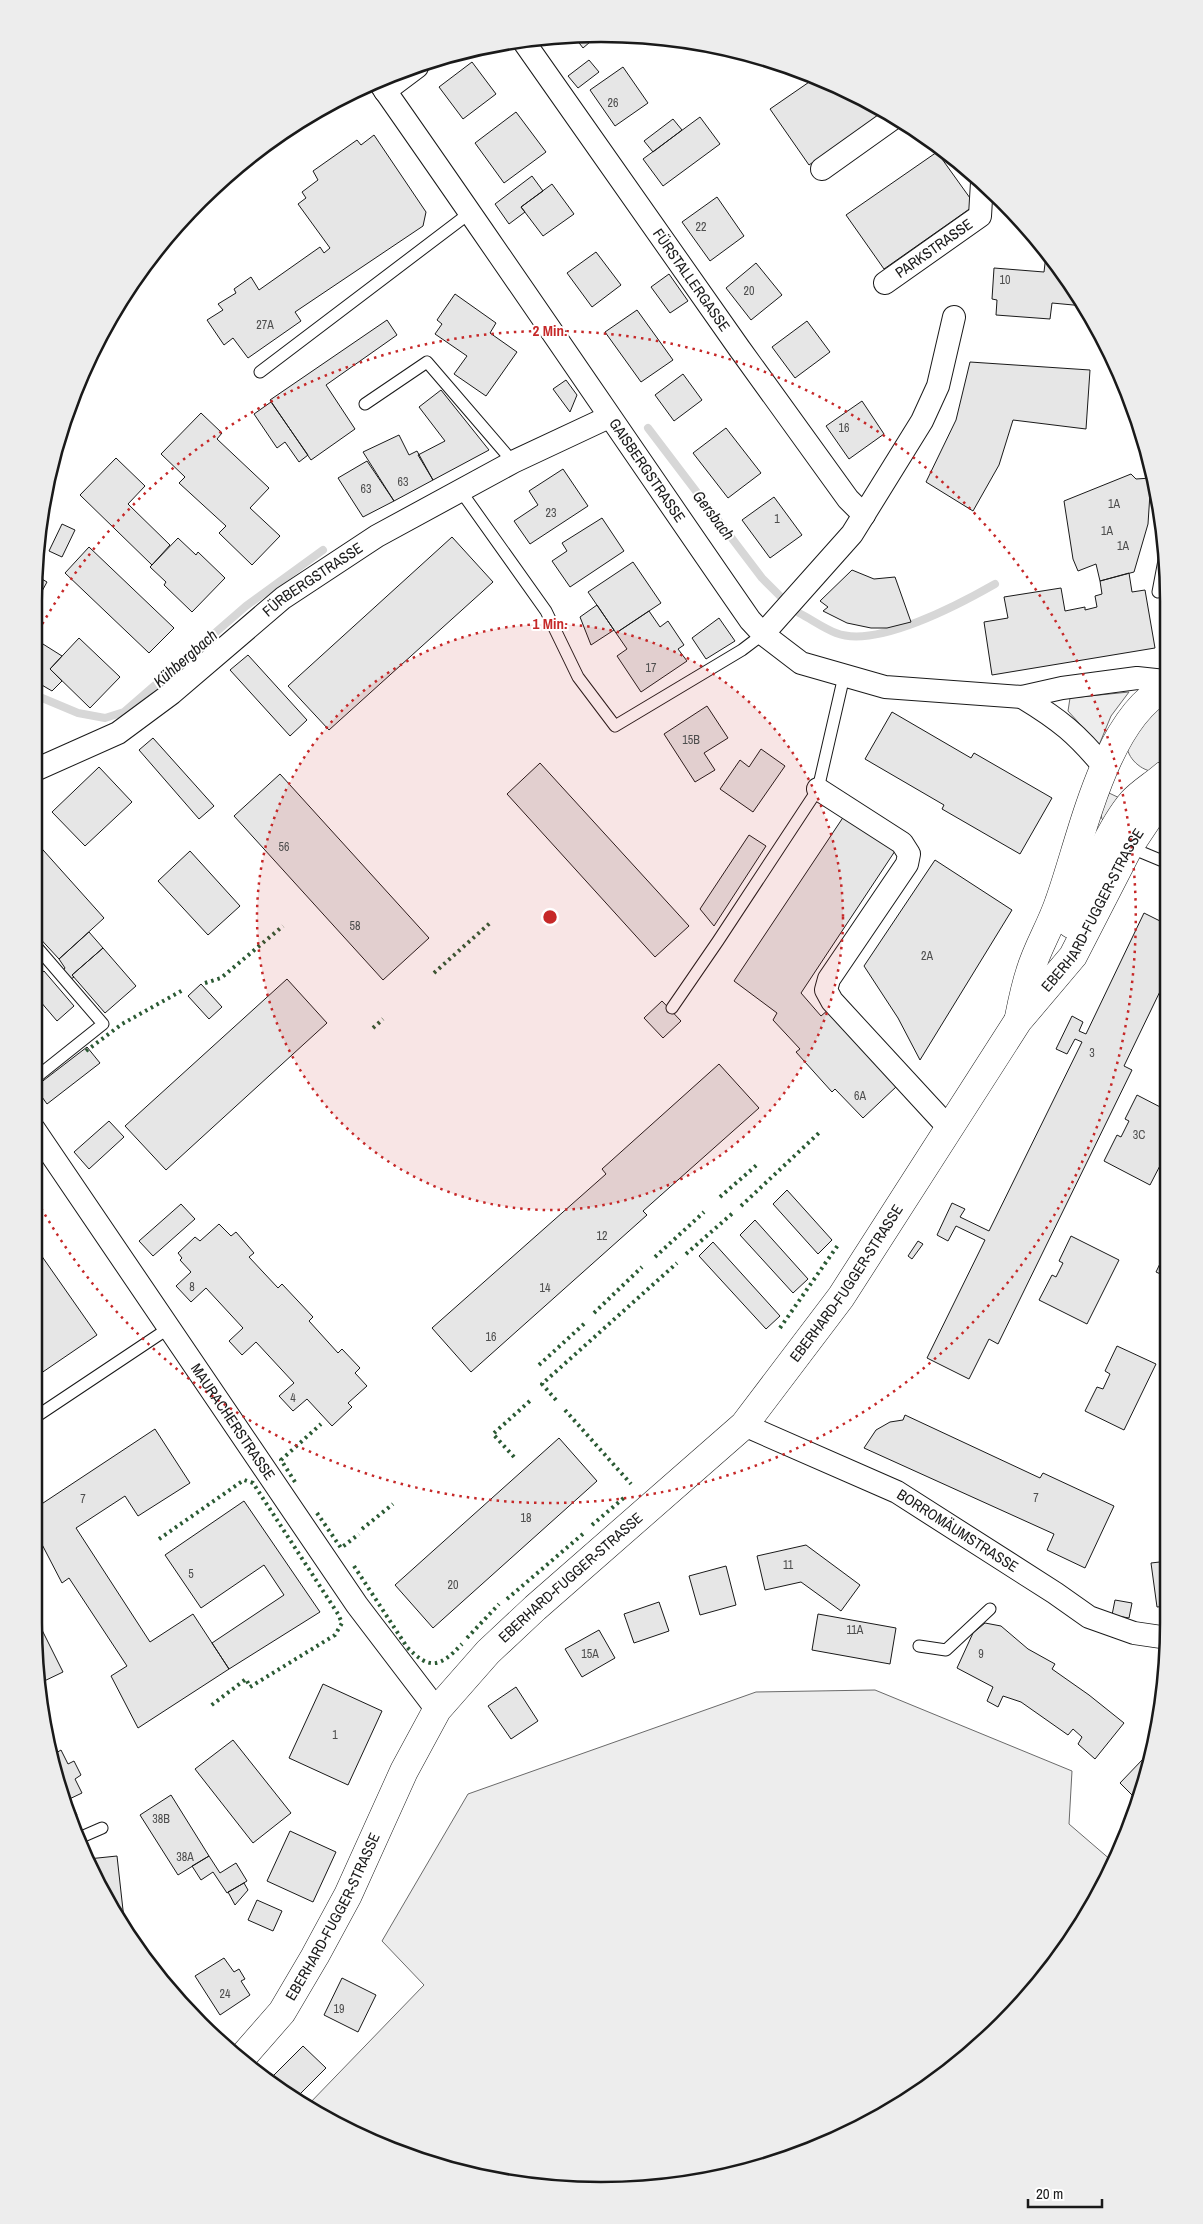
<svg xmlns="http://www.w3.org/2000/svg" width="1203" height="2224" font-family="'Archivo Narrow',sans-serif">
  <rect width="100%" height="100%" fill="#fff"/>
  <path fill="#ededed" stroke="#6a6a6a" d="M1129,692L1111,716L1099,745L1068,711L1070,698Z
    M1165,702V769C1161,770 1154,772 1150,771C1137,768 1122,752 1129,739C1134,730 1157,710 1165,702Z
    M1109,793L1126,801L1108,825L1102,819L1100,812Z
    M875,1690L1072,1771L1069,1824L1112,1861L1093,1906L1052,1968L976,2049L917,2095L819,2147L748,2171L639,2189H564L455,2171L384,2147L307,2106L424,1985L382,1941L468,1794L756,1692Z"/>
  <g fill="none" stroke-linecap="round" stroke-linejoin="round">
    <path stroke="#d7d7d7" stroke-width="8" d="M648,428L762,578L784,600
      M799,613C811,619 823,628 836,633C876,649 960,604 995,584
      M35,695L78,713L105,718L124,712L246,606L323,550"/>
  </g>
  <path fill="#e6e6e6" stroke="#1a1a1a" d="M573,35L597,36L583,48Z
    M589,60L599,72L578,88L568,76Z
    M472,62L496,94L463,119L439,87Z
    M623,67L648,103L615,126L590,90Z
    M815,78L886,110L809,165L770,109Z
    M516,112L546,152L504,183L475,143Z
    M700,117L720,144L663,186L643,159Z
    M673,119L682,130L653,152L644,141Z
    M374,135L426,212L423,226L295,312L301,321L248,358L233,338L224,345L207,320L223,310L218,304L236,293L234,289L251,277L259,290L320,247L324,253L330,248L298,204L306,198L302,192L318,180L313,171L357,140L361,145Z
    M937,152L975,205L884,269L846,215Z
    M532,176L543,191L521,207L525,212L509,224L495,204Z
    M552,184L574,214L543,236L521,207Z
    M209,195L193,220L187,216Z
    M717,197L744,236L710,261L682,222Z
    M596,252L621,285L592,307L567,273Z
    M1046,255L1073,286L1084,306L1052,303L1050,319L996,315L997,300L992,299L994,268L1044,272Z
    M756,263L782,295L751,320L726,288Z
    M669,274L688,301L670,313L651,287Z
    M455,294L496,323L490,333L517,352L486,396L454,374L467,356L435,334L442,324L437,320Z
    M637,310L673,360L641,382L605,332Z
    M387,320L397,335L326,385L355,429L311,460L270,400Z
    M807,321L830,352L795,378L772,347Z
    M970,362L1090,370L1086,429L1013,420L999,465L973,511L926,482L956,420Z
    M683,374L702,400L674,421L655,395Z
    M566,380L577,395L570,412L553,389Z
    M441,390L489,450L433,480L418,455L445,441L419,407Z
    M862,401L884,434L849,459L826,426Z
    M271,402L308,455L299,462L285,442L277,448L254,414Z
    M201,413L222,433L217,439L269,488L250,508L280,536L252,565L219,533L226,526L179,483L185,477L161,454Z
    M726,428L761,473L728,498L693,453Z
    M399,435L409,455L417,451L433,480L394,501L363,452Z
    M116,458L145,486L128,504L170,545L152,565L80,495Z
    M367,461L394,501L363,517L338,478Z
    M563,469L588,506L530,544L514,521L538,505L529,491Z
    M1131,474L1136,479L1151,478L1148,524L1134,572L1100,581L1096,564L1078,571L1073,559L1064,501Z
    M774,497L802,535L770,558L742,520Z
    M602,518L624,551L570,587L552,561L567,551L562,543Z
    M62,524L75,530L62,557L49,551Z
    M452,537L493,582L329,730L288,686Z
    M178,538L196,555L198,552L225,578L192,612L164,585L166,582L150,567Z
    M89,547L174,628L149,653L65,573Z
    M633,562L661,603L616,633L588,592Z
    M852,570L874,579L895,577L911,622L887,628H871L847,623L823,611L828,607L820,601Z
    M1129,573L1132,592L1145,590L1155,648L992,675L984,622L1008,618L1004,597L1061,588L1065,611L1085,607V610L1097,607L1095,596L1102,594L1100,581Z
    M35,575L47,582L35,604Z
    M597,605L614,630L591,645L580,617Z
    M649,611L660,627L668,621L684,645L678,649L687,661L641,692L617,656L627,649L616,633Z
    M719,618L735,641L706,659L692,638Z
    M79,638L120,677L90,708L50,669Z
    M35,639L62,656L50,669L62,681L52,691L35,681Z
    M248,655L307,720L290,736L230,670Z
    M707,706L728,738L704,753L715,770L695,782L664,734Z
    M892,712L971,758L974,753L1052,798L1020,854L942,809L944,805L865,759Z
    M35,728L42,741L35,746Z
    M153,738L214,806L199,819L139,750Z
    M761,749L785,766L753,812L720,789L740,760L749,767Z
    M540,763L689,926L655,957L507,794Z
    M99,767L132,802L85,846L52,812Z
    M280,774L429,938L383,980L234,816Z
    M844,816L895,851L801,993L821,1016L828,1010L897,1086L863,1118L835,1089L832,1092L796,1052L800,1049L773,1020L777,1013L734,981Z
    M749,835L766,846L714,926L700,909Z
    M35,841L104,918L59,959L35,933Z
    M190,851L240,906L208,935L158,881Z
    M935,860L1012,910L920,1060L898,1018L864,966Z
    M1144,913L1166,924V979L1124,1066L1132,1070L998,1344L989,1339L969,1379L927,1358L985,1240L956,1226L948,1241L937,1235L952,1203L965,1209L960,1217L989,1231L1082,1042L1075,1039L1067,1054L1056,1049L1072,1016L1083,1022L1079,1031L1086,1034Z
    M89,932L103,948L72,975L74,977L71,979L62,972L65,968L59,959Z
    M103,948L136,986L105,1013L72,975Z
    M44,971L74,1006L57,1021L34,994V979Z
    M287,979L327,1023L166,1170L125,1126Z
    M201,984L222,1007L209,1019L188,996Z
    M662,1001L681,1021L663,1038L644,1018Z
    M87,1047L100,1063L47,1104L35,1087Z
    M719,1064L759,1108L643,1211L647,1215L471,1372L432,1328L606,1174L602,1169Z
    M1137,1095L1166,1110V1154L1150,1185L1104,1161L1117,1135L1121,1137L1129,1121L1125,1119Z
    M109,1121L124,1137L89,1169L74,1152Z
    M787,1190L832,1240L818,1254L773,1204Z
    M181,1204L195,1219L153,1256L139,1241Z
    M755,1220L808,1279L793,1293L740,1235Z
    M219,1224L231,1236L236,1232L254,1253L249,1257L278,1288L282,1284L313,1317L309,1321L338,1353L342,1349L360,1368L355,1373L367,1386L348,1403L352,1407L332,1426L307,1399L293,1411L279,1396L294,1383L256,1342L242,1355L229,1341L243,1328L206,1288L191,1302L176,1286L191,1272L180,1260L182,1258L178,1253L195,1237L200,1241Z
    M1071,1236L1119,1260L1087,1324L1039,1300L1052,1275L1056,1277L1063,1263L1059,1261Z
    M918,1241L923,1244L912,1259L908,1256Z
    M713,1242L780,1316L766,1329L699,1256Z
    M34,1245L97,1335L34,1378Z
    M1167,1249V1277L1156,1272Z
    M1117,1346L1156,1364L1124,1430L1085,1411L1097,1387L1103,1389L1110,1374L1105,1371Z
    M905,1415L1040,1478L1043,1473L1114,1506L1085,1568L1047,1550L1054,1534L864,1448L876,1430L890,1422L903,1420Z
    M155,1429L190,1483L138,1516L125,1496L76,1528L150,1642L193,1614L229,1669L138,1728L111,1676L127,1666L69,1578L62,1583L34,1529V1509Z
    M559,1438L597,1481L433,1628L395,1585Z
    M244,1501L320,1612L229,1669L212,1643L284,1595L264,1565L201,1608L165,1555Z
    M806,1545L860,1585L841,1611L801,1582L765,1590L757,1556Z
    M1168,1561V1606L1157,1607L1151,1563Z
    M726,1566L736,1605L700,1615L689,1576Z
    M1115,1600L1132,1603L1129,1618L1112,1615Z
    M659,1602L669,1631L634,1643L624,1614Z
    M34,1614L63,1672L40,1683L34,1622Z
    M818,1614L896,1628L890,1664L812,1650Z
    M985,1623L1001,1626L1028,1649L1055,1664L1052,1669L1089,1695L1124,1723L1095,1759L1078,1744L1082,1737L1073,1729L1068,1735L1021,1702L1003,1696L998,1707L987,1701L993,1687L957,1668L973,1633Z
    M599,1630L615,1658L582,1677L565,1649Z
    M323,1684L382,1711L348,1785L289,1758Z
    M516,1687L538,1721L511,1739L488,1706Z
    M233,1740L291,1813L253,1843L195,1769Z
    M61,1750L68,1764L74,1761L81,1775L75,1779L82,1793L63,1802L51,1756Z
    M1143,1759L1150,1766L1137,1800L1120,1783Z
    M171,1795L209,1856L178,1875L140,1815Z
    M69,1799L77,1815L70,1818L63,1802Z
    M290,1831L336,1852L313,1902L267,1881Z
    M117,1856L125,1928L110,1906L88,1859Z
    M209,1856L220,1873L236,1863L247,1881L227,1893L213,1872L201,1880L192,1866Z
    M244,1883L248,1890L235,1905L228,1892Z
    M257,1900L282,1911L273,1931L248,1920Z
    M224,1958L234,1972L239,1969L245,1979L241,1981L250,1995L220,2015L195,1976Z
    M342,1978L376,1995L358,2032L324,2015Z
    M174,1993H181L196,2017Z
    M303,2046L326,2068L295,2099L268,2081Z"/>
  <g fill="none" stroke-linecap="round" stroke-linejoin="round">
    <defs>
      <path id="service" d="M260,372L471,212
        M365,404L427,362L513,462
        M460,490L546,611L578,677L615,726L742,650L763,634
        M1158,592L1165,555
        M1129,847L1165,862
        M672,1008L718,941L818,789L844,676
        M34,1079L103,1024L35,945
        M34,1418L169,1328
        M919,1646L946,1650L990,1609
        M79,1838L102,1828"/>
      <g id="minor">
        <path id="s1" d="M524,42L739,348L848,499L864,515"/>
        <path id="s2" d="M379,82C504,260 626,441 750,620L763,634L801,663L885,687L1022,697L1062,688L1137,678L1165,681"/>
        <path d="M385,91L417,67"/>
        <path d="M822,169L895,117"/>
        <path id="s3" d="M885,283L980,216L982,182"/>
        <path d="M763,634L852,534L922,421L938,386L954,317"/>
        <path d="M1022,697C1060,720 1077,734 1105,768"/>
        <path id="s4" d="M35,770L118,733L172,693L283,598L377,536L513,462L609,417"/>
        <path d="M818,789L902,843L909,854L907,864L829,979L826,990L832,1001L949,1128"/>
        <path id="s5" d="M34,1129L357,1605L437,1710"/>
        <path id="s6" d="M744,1425L897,1492L1055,1593L1089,1617L1134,1633L1168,1638"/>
      </g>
      <g id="primary">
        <path d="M1071,924C1086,888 1107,831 1132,802C1141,792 1155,784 1165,775"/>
        <path d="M1019,1017C1022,1002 1025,987 1030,972C1037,948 1051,926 1059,902C1081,842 1104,720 1165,688"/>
        <path id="s7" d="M240,2060L282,2012L315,1956L348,1895L404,1771L437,1710L488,1652L535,1608L744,1425L841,1297L1018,1021L1073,956L1129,847L1153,811L1165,797"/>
      </g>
    </defs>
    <use href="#service" stroke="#1a1a1a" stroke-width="13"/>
    <use href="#minor" stroke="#1a1a1a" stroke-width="24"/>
    <use href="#primary" stroke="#1a1a1a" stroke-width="29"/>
    <use href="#service" stroke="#fff" stroke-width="11"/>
    <use href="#minor" stroke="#fff" stroke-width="22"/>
    <use href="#primary" stroke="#fff" stroke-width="28"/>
    <path stroke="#2b5a34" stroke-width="4" stroke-dasharray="2.5 4" stroke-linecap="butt" d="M434,973L490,923
      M205,983L221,978L283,926
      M373,1028L383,1019
      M86,1051L122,1024L183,990
      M720,1197L759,1163
      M741,1206L821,1131
      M686,1254L734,1212
      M655,1257L704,1212
      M594,1313L642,1267
      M780,1328L838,1245
      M539,1365L585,1323
      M556,1400L542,1384L677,1263
      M565,1410L631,1484
      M514,1457L493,1434L532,1399
      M295,1482L281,1460L321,1424
      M317,1513L341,1548L359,1534
      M592,1525L626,1496
      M362,1529L393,1504
      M159,1539L244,1480L253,1483L338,1614L342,1623L335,1635L250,1687L246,1679L209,1707
      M354,1566L407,1647C430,1671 440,1667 462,1644
      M507,1599L584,1533
      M467,1638L499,1604"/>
  </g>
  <circle cx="550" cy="917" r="293" fill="#c62828" fill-opacity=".12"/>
  <g fill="none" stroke="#c62828" stroke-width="2.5" stroke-dasharray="2.5 5">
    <circle cx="550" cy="917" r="293"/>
    <path d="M35 637A586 586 0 1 1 35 1197"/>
  </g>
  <g text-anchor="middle" stroke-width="4" stroke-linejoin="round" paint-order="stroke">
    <g font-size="12" fill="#4d4d4d">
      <text x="613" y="107">26</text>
      <text x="701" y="231">22</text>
      <text x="1005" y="284">10</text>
      <text x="749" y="295">20</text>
      <text x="265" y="329">27A</text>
      <text x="844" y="432">16</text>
      <text x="403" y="486">63</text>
      <text x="366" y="493">63</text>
      <text x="1114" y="508">1A</text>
      <text x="551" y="517">23</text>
      <text x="777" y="523">1</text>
      <text x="1107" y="535">1A</text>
      <text x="1123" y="550">1A</text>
      <text x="651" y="672">17</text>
      <text x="691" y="744">15B</text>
      <text x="284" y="851">56</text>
      <text x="355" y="930">58</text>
      <text x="927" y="960">2A</text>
      <text x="1092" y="1057">3</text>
      <text x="860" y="1100">6A</text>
      <text x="1139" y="1139">3C</text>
      <text x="602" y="1240">12</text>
      <text x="192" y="1291">8</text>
      <text x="545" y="1292">14</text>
      <text x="491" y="1341">16</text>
      <text x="293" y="1402">4</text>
      <text x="1036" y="1502">7</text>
      <text x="83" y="1503">7</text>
      <text x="526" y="1522">18</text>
      <text x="788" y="1569">11</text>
      <text x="191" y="1578">5</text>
      <text x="453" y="1589">20</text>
      <text x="855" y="1634">11A</text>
      <text x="590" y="1658">15A</text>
      <text x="981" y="1658">9</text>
      <text x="335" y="1739">1</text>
      <text x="161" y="1823">38B</text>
      <text x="185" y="1861">38A</text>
      <text x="225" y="1998">24</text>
      <text x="339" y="2013">19</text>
    </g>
    <g font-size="15" fill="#1a1a1a" stroke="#fff">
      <text dy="5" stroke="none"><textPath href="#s3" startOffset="60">PARKSTRASSE</textPath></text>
      <text dy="5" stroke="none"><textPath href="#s1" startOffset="291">FÜRSTALLERGASSE</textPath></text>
      <text dy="5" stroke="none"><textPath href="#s2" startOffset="472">GAISBERGSTRASSE</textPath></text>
      <text dy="5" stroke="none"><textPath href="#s4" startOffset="339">FÜRBERGSTRASSE</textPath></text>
      <text dy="5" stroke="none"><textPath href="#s7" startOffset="1446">EBERHARD-FUGGER-STRASSE</textPath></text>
      <text dy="5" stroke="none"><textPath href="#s7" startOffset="998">EBERHARD-FUGGER-STRASSE</textPath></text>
      <text dy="5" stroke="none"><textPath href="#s5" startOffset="354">MAURACHERSTRASSE</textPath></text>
      <text dy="5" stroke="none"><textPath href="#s6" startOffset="239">BORROMÄUMSTRASSE</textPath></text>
      <text dy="5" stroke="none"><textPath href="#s7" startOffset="592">EBERHARD-FUGGER-STRASSE</textPath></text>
      <text dy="5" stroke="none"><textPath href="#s7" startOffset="172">EBERHARD-FUGGER-STRASSE</textPath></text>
    </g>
    <g font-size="16" font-style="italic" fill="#1a1a1a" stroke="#fff">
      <text transform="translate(714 515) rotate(53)" y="6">Gersbach</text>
      <text transform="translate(185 658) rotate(-41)" y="6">Kühbergbach</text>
    </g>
  </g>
  <path d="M0 0H1203V2224H0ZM601 42H601A559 559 0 0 1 1160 601V1623A559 559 0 0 1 601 2182H601A559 559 0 0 1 42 1623V601A559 559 0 0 1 601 42Z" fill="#ededed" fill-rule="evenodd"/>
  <path fill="none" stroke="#1a1a1a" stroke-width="2.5" d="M601 42H601A559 559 0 0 1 1160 601V1623A559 559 0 0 1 601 2182H601A559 559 0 0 1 42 1623V601A559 559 0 0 1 601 42Z"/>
  <circle cx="550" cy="917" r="8" fill="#c62828" stroke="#fff" stroke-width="2.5"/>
  <g font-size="15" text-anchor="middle" font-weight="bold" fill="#c62828" stroke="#fff" stroke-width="4" stroke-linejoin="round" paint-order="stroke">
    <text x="550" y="336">2 Min.</text>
    <text x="550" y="629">1 Min.</text>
  </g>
  <path d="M1028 2199v8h74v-8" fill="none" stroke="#1a1a1a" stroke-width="2.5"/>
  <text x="1036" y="2199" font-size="15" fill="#1a1a1a" stroke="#ffffff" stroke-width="4" paint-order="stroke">20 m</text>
</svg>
